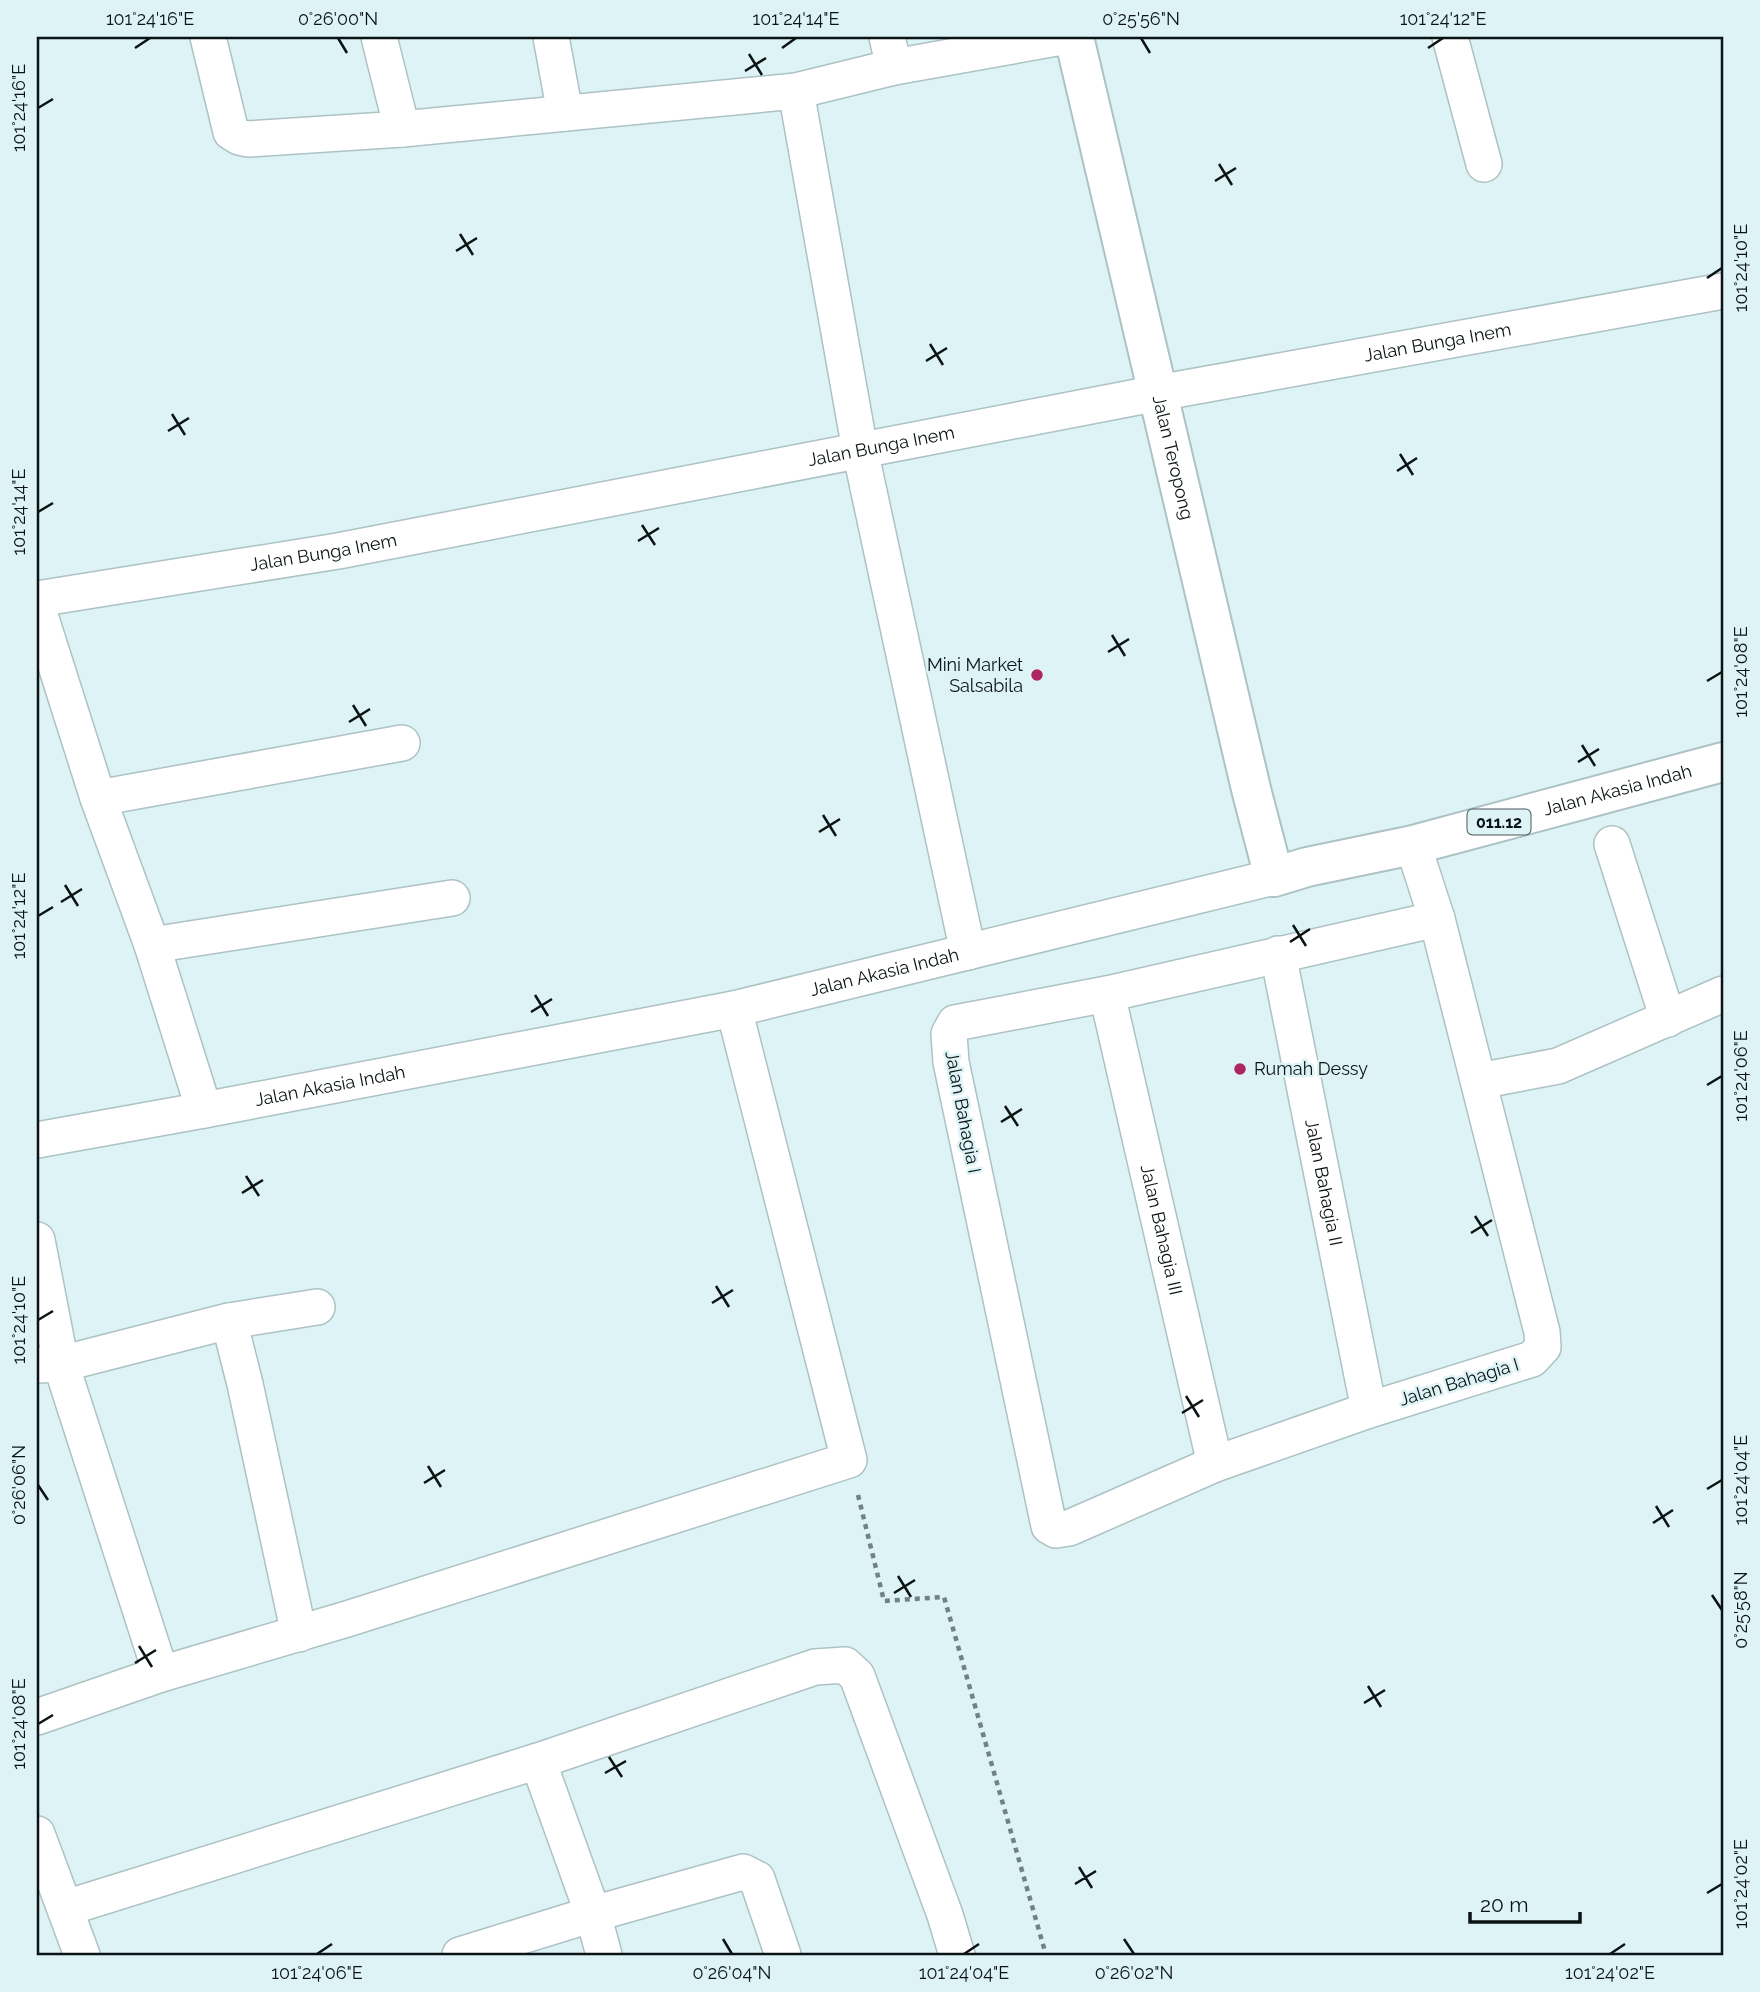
<svg xmlns="http://www.w3.org/2000/svg" width="1760" height="1992" font-family="Raleway,sans-serif">
  <rect width="100%" height="100%" fill="#ddf3f6"/>
  <g fill="none" stroke-linecap="round" stroke-linejoin="round">
    <defs>
      <g id="minor">
        <path d="M208,37L231,132L239,137L248,139L402,129L796,91L894,67L1062,37"/>
        <path d="M379,37L402,129"/>
        <path d="M551,37L565,113"/>
        <path d="M887,37L894,67"/>
        <path d="M1450,37L1484,164"/>
        <path d="M796,91L860,450L968,952"/>
        <path id="s1" d="M37,599L338,551L1158,393L1723,291"/>
        <path d="M37,606L98,798L152,945L204,1110"/>
        <path d="M98,798L402,743"/>
        <path d="M1612,844L1668,1019"/>
        <path d="M1413,845L1437,919"/>
        <path d="M1437,919L1542,1332L1543,1347L1532,1359L1369,1410L1215,1464L1069,1528L1056,1530L1049,1526L951,1062L949,1034L955,1023L1107,994Z"/>
        <path d="M152,945L452,898"/>
        <path id="s2" d="M1278,954L1369,1410"/>
        <path id="s3" d="M1107,994L1215,1464"/>
        <path d="M1479,1081L1558,1066L1723,994"/>
        <path id="s4" d="M37,1140L204,1110L734,1009L1274,877"/>
        <path d="M37,1240L61,1364L161,1674L347,1619L849,1460L734,1009"/>
        <path d="M229,1321L317,1307"/>
        <path d="M37,1365L61,1364L229,1321L245,1384L299,1634"/>
        <path d="M37,1717L161,1674"/>
        <path d="M538,1761L593,1914L604,1955"/>
        <path d="M37,1834L82,1955"/>
        <path d="M66,1908L538,1761L815,1667L845,1665L857,1676L945,1915L957,1955"/>
        <path d="M460,1955L593,1914L743,1872L757,1879L783,1955"/>
      </g>
      <g id="primary">
        <path id="s5" d="M1074,37L1252,793L1274,877L1307,867L1413,845L1723,762"/>
      </g>
    </defs>
    <use href="#minor" stroke="#adc2c5" stroke-width="38"/>
    <use href="#primary" stroke="#adc2c5" stroke-width="42"/>
    <path stroke="#728183" stroke-width="4.5" stroke-dasharray="5 5" stroke-linecap="butt" d="M858,1495L884,1601L944,1597L1046,1955"/>
    <use href="#minor" stroke="#fff" stroke-width="35"/>
    <use href="#primary" stroke="#fff" stroke-width="38"/>
  </g>
  <path fill="none" stroke="#0b1314" stroke-width="2.5" d="M338,38L347,53M1141,38L1150,53M135,48L150,38M782,48L796,38M1428,48L1443,38M749,54L762,75M745,71L766,58M38,108L53,99M1219,164L1232,185M1215,181L1236,168M460,234L473,255M456,251L477,238M1707,278L1722,268M930,344L943,365M926,361L947,348M172,414L185,435M168,431L189,418M1400,454L1413,475M1397,471L1417,458M38,512L53,503M642,525L655,545M638,541L659,528M1112,635L1125,656M1108,652L1129,639M1707,681L1722,672M353,705L366,726M349,722L370,709M1582,745L1595,766M1578,762L1599,749M823,815L836,836M819,832L840,819M65,885L78,906M61,902L82,889M38,916L53,907M1293,925L1306,946M1290,942L1310,929M535,995L548,1016M531,1012L552,999M1707,1085L1722,1076M1005,1106L1018,1126M1001,1122L1022,1109M246,1176L259,1196M242,1193L263,1180M1475,1216L1488,1236M1471,1233L1492,1220M716,1286L729,1307M712,1303L733,1290M38,1320L53,1311M1186,1396L1199,1417M1182,1413L1203,1400M428,1466L441,1487M424,1483L445,1470M38,1485L48,1500M1707,1489L1722,1480M1656,1506L1669,1527M1653,1523L1673,1510M898,1576L911,1597M894,1593L915,1580M1712,1595L1722,1610M139,1646L152,1667M135,1663L156,1650M1368,1686L1381,1707M1364,1703L1385,1690M38,1724L53,1715M609,1757L622,1777M605,1773L626,1761M1079,1867L1092,1888M1075,1884L1096,1871M1707,1893L1722,1884M723,1939L732,1954M1124,1939L1134,1954M317,1954L332,1944M964,1954L979,1944M1610,1954L1625,1944"/>
  <g fill="#af2463" stroke="#ddf3f6" stroke-width="2.5">
    <circle cx="1037" cy="675" r="7"/>
    <circle cx="1240" cy="1069" r="7"/>
  </g>
  <g text-anchor="middle" stroke-width="5" stroke-linejoin="round" paint-order="stroke">
    <rect fill="#ddf3f6" stroke="#4a5658" stroke-width="2" x="1467.5" y="809.5" width="63" height="25" rx="5"/>
    <g font-size="16" font-weight="bold" fill="#0b1314">
      <text x="1499" y="828">011.12</text>
    </g>
    <g font-size="18" fill="#0b1314" stroke="#ddf3f6">
      <text dy="6" stroke="none"><textPath href="#s1" startOffset="1424">Jalan Bunga Inem</textPath></text>
      <text dy="6" stroke="none"><textPath href="#s1" startOffset="858">Jalan Bunga Inem</textPath></text>
      <text dy="6" stroke="none"><textPath href="#s5" startOffset="432">Jalan Teropong</textPath></text>
      <text dy="6" stroke="none"><textPath href="#s1" startOffset="290">Jalan Bunga Inem</textPath></text>
      <text dy="6" stroke="none"><textPath href="#s5" startOffset="1218">Jalan Akasia Indah</textPath></text>
      <text dy="6" stroke="none"><textPath href="#s4" startOffset="864">Jalan Akasia Indah</textPath></text>
      <text dy="6" stroke="none"><textPath href="#s4" startOffset="298">Jalan Akasia Indah</textPath></text>
      <text transform="translate(963 1112) rotate(79)" y="6">Jalan Bahagia I</text>
      <text dy="6" stroke="none"><textPath href="#s2" startOffset="233">Jalan Bahagia II</textPath></text>
      <text dy="6" stroke="none"><textPath href="#s3" startOffset="242">Jalan Bahagia III</textPath></text>
      <text transform="translate(1459 1382) rotate(-17)" y="6">Jalan Bahagia I</text>
    </g>
    <g font-size="18" fill="#0b1314" stroke="#ddf3f6" text-anchor="end">
      <text x="1023" y="671">Mini Market<tspan x="1023" dy="21">Salsabila</tspan></text>
      <text x="1254" y="1075" text-anchor="start">Rumah Dessy</text>
    </g>
  </g>
  <rect width="1760" height="1992" fill="none" stroke="#ddf3f6" stroke-width="77"/>
  <path d="M1470 1912v10h110v-10" fill="none" stroke="#0b1314" stroke-width="3.5"/>
  <text x="1480" y="1912" font-size="21" fill="#0b1314" stroke="#ddf3f6" stroke-width="5" paint-order="stroke">20 m</text>
  <rect x="38" y="38" width="1684" height="1916" fill="none" stroke="#0b1314" stroke-width="2.5"/>
  <g font-size="18" text-anchor="middle" fill="#0b1314">
    <text x="150" y="25">101°24'16"E</text>
    <text x="338" y="25">0°26'00"N</text>
    <text x="796" y="25">101°24'14"E</text>
    <text x="1141" y="25">0°25'56"N</text>
    <text x="1443" y="25">101°24'12"E</text>
    <text transform="translate(19 108) rotate(-90)" y="6">101°24'16"E</text>
    <text transform="translate(1741 268) rotate(-90)" y="6">101°24'10"E</text>
    <text transform="translate(19 512) rotate(-90)" y="6">101°24'14"E</text>
    <text transform="translate(1741 672) rotate(-90)" y="6">101°24'08"E</text>
    <text transform="translate(19 916) rotate(-90)" y="6">101°24'12"E</text>
    <text transform="translate(1741 1076) rotate(-90)" y="6">101°24'06"E</text>
    <text transform="translate(19 1320) rotate(-90)" y="6">101°24'10"E</text>
    <text transform="translate(1741 1480) rotate(-90)" y="6">101°24'04"E</text>
    <text transform="translate(19 1485) rotate(-90)" y="6">0°26'06"N</text>
    <text transform="translate(1741 1610) rotate(-90)" y="6">0°25'58"N</text>
    <text transform="translate(19 1724) rotate(-90)" y="6">101°24'08"E</text>
    <text transform="translate(1741 1884) rotate(-90)" y="6">101°24'02"E</text>
    <text x="317" y="1979">101°24'06"E</text>
    <text x="732" y="1979">0°26'04"N</text>
    <text x="964" y="1979">101°24'04"E</text>
    <text x="1134" y="1979">0°26'02"N</text>
    <text x="1610" y="1979">101°24'02"E</text>
  </g>
</svg>
